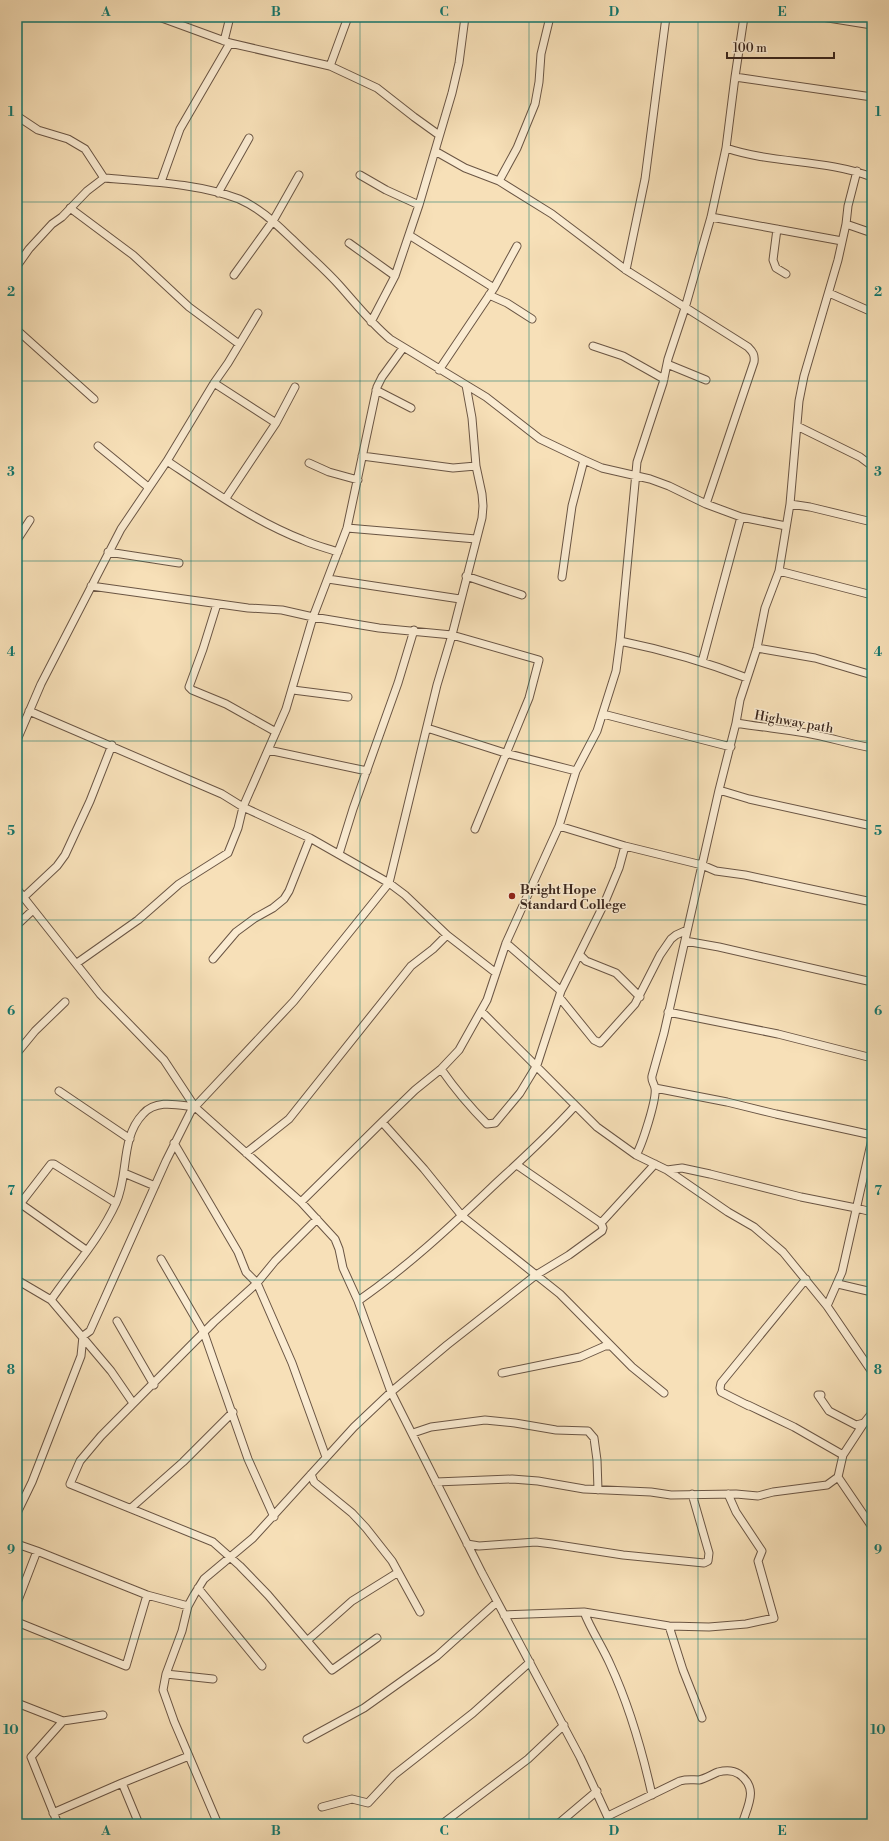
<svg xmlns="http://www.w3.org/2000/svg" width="889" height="1841" font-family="'Libre Bodoni',serif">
  <rect width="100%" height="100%" fill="#f7e0b8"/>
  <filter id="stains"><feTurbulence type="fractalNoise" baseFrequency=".005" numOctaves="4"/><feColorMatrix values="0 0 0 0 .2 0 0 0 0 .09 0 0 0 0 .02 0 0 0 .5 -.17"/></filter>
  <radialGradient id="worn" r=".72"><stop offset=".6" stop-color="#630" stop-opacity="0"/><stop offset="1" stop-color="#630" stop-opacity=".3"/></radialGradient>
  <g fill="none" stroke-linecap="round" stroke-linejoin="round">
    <defs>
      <path id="street" d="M159,17L230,43L330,66L377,88L414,117L439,135
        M822,17L872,25
        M17,19L18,17
        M224,41L230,17
        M330,66L348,17
        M735,77L872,97
        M17,116L38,130L68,139L85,149L104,178
        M726,148C773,164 825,159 872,177
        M435,151L465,168L499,181L552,214L626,270L748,347C753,352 755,355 754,362L706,504
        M360,175L386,190L419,205
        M499,181L517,148L535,104L539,82L541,54L550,17
        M161,182L180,129L230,43
        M218,193L249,138
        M70,208L133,255L189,307L239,344
        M711,217L842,241
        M846,224L872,233
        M777,229L773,260L776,268L786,274
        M409,235L494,288
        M349,243L395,276
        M17,266L29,249L52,224L62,217L87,191L104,178C149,182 196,183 239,199C260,208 276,224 292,239C308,255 325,269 340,286C356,304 371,323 390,339L486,397L540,439L584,460L602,468L650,479L669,486L706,504L741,517L786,526
        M626,270L645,179L666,17
        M234,275L273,221L299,175
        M829,293L872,312
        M489,295L507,303L532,319
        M371,322L395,276L419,205L452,93L459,63L465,17
        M17,330L94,399
        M593,346L623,356L664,379
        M667,364L706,380
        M439,370L494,288L517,246
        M214,383L276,423
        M376,390L411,408
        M797,426L860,457L872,466
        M98,446L148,487
        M362,456L453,468L476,466
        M167,461C209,489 256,522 303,540C314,545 326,548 338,552
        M309,463L329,472L358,480
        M226,498L276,423L295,387
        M790,504L810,507L872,522
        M347,528L476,539
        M17,540L30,520
        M108,552L179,563
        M779,571L872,595
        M466,576L522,595
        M562,577L572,506L584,460
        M328,579L460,599
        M91,586L248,608L282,610L313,617L379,628L452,635L539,660L529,698L475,829
        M217,604L203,649L189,687L192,690L226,704L276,732
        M620,641C664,650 706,662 747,678
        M757,648L815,658L872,675
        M702,662L741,517
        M293,690L348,697
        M29,711L222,794L243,807L310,838L389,883L405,895L447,935L496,973
        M603,714L731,747
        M736,723C759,727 783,729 806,733C828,737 850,744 872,748
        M427,728L505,753L576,771
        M17,740L41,684L121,529L167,461L214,383L228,363L258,313
        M268,750L367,771
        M719,790L749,799L872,826
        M559,826L625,846L702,865L716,871L745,875L872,902
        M339,854L353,809L398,683L414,630
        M17,889L100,994L164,1060L195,1107L301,1202L335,1239L339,1249L343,1268L358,1301L391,1392L482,1573L580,1757L611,1824
        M24,897L57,866L65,855L90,801L112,745
        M17,925L33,910
        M685,941L719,947L872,982
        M506,943L561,991
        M580,955L586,961L616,973L640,997
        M213,959L236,932L255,918L273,908L284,899L289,891L310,838
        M77,963L138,920L179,884L228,853L238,828L243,807L286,709L313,617L347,528L377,387L382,377L403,348
        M560,998L594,1040L600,1043L635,1004L660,955L671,939L676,935L687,930
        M481,1011L597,1127L636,1155L667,1170L728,1212L754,1227L783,1252L827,1306L872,1372
        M668,1012L778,1034L872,1058
        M17,1053L35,1031L65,1002
        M441,1069C455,1089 470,1107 487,1124L495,1123L520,1093L537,1065L561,991L604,904L619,868L625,846
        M655,1088L727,1102L776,1114L872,1135
        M59,1091L130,1139
        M382,1122L424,1169L462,1216L560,1294L632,1367L664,1393
        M174,1143L238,1252L246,1272L257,1283L292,1363L326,1457
        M246,1153L289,1119L411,966L433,949L447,935
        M636,1155C642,1145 657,1099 655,1088C654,1083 651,1081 652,1076L664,1033L719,790L736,723L740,700L757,648L765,608L779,571L790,504L799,401L804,376L838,260L846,224L848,206L857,171
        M667,1170L682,1168L710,1174L801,1197L856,1208L872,1212
        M124,1173L155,1186
        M301,1202L382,1122L415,1090L441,1069L459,1050L487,1000L506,943L559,826L576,771L597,731L616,671L620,641L637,462L663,383L668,359L685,308L711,217L726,148L735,77L744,17
        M21,1204L86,1250
        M17,1208L51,1164H54L116,1203
        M317,1219L275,1261L257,1283L214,1322L101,1436L80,1461L70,1484L213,1542L240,1566L268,1595L332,1670L377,1638
        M601,1223L655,1164
        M161,1259L204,1333L248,1459L274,1517
        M17,1280L51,1300L111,1371L133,1403
        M838,1284L872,1292
        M51,1300C73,1268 100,1238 116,1203C129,1175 120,1138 143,1114C156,1099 178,1105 195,1107
        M358,1301C407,1267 449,1228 492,1187C521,1160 548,1136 575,1106
        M827,1306L842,1272L872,1139
        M117,1321L154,1385
        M502,1373L580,1357L605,1346H611
        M821,1395H818L829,1411L856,1425L864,1423L872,1413
        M748,1405L794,1427L843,1455
        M749,1406L721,1392L720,1388L721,1383L806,1279
        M413,1433L431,1427L485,1420L515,1423L556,1430L588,1431L594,1438L597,1460L598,1490
        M311,1474L314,1482L352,1513L366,1528L392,1561L420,1612
        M838,1477L872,1527
        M436,1482L512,1479L538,1481L584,1489L651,1492L671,1495L736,1494L758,1496L773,1492L827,1485L838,1477L843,1455L864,1423
        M131,1508L183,1462L233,1412
        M17,1513L32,1482L81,1356L83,1336L90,1331L166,1161L191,1111L294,1001L389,883L437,685L452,635L482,518L483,506L482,494L476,466L472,418L466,385
        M17,1544L37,1551
        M467,1544L479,1546L536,1542L552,1544L623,1555L704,1563L708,1561L709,1553L692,1494
        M198,1588L262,1666
        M17,1603L37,1551L147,1595L188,1606
        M584,1612C591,1630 602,1646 610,1664C629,1705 642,1750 652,1795
        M504,1615L584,1612L669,1626L709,1627L746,1624L774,1618L758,1561L762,1551L736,1512L728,1494
        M17,1622L126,1666L147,1595
        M669,1626L683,1670L702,1718
        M308,1640L352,1601L397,1573
        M166,1674L213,1679
        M17,1703L63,1721L103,1715
        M307,1739L364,1708L437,1656L497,1602
        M122,1783L139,1824
        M322,1807L352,1799L368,1803L394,1775L473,1713L530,1662
        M53,1813L122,1783L189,1756
        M608,1816L680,1781C687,1779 692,1780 699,1780C704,1779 713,1774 718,1772C726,1770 733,1770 739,1774C759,1788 748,1805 742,1824
        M58,1824L31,1757L63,1721
        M218,1824L174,1721L163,1690L166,1674L182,1631L188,1606L194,1595L204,1579L253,1538L354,1427L391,1392L447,1345L536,1275L569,1255L602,1231L603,1228L601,1223L517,1165
        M442,1824L528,1759L564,1725
        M558,1824L597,1791"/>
    </defs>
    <use href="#street" stroke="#6a5544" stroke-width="9"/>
    <use href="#street" stroke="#faebd1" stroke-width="7"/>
  </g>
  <path fill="none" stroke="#0f766e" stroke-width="1" stroke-opacity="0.55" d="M191,17V1824M360,17V1824M529,17V1824M698,17V1824M17,202H872M17,381H872M17,561H872M17,741H872M17,920H872M17,1100H872M17,1280H872M17,1460H872M17,1639H872"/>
  <circle fill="#8f2418" stroke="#faebd1" stroke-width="1.5" cx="512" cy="896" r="4"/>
  <g text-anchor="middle" stroke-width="3" stroke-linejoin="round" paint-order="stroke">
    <g font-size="13" fill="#3b271d" stroke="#faebd1">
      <text transform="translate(794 721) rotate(10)" y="5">Highway path</text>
    </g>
    <g font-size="13" font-weight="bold" fill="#3b271d" stroke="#faebd1" text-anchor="start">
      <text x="520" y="894">Bright Hope<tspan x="520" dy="15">Standard College</tspan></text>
    </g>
  </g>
  <rect width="889" height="1841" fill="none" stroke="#f7e0b8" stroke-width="44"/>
  <path d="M727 52v6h107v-6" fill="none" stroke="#3b271d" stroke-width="2"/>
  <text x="733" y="52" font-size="12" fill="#3b271d" stroke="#faebd1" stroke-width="3" paint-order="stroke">100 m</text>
  <rect x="22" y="22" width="845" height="1797" fill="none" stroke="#0f766e" stroke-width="1.5"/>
  <g font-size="13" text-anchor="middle" font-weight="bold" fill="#0f766e">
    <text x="106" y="16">A</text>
    <text x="276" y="16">B</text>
    <text x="444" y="16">C</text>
    <text x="614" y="16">D</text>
    <text x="782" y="16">E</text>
    <text x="11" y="116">1</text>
    <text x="878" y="116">1</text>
    <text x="11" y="296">2</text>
    <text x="878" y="296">2</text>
    <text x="11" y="476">3</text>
    <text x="878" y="476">3</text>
    <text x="11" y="656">4</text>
    <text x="878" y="656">4</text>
    <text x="11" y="835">5</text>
    <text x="878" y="835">5</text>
    <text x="11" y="1015">6</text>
    <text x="878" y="1015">6</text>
    <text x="11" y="1195">7</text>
    <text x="878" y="1195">7</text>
    <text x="11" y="1374">8</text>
    <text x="878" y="1374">8</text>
    <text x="11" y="1554">9</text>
    <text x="878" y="1554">9</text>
    <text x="11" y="1734">10</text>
    <text x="878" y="1734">10</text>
    <text x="106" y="1835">A</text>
    <text x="276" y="1835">B</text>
    <text x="444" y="1835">C</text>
    <text x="614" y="1835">D</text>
    <text x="782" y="1835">E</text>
  </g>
  <rect width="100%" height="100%" filter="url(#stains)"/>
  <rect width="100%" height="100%" fill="url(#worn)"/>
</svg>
